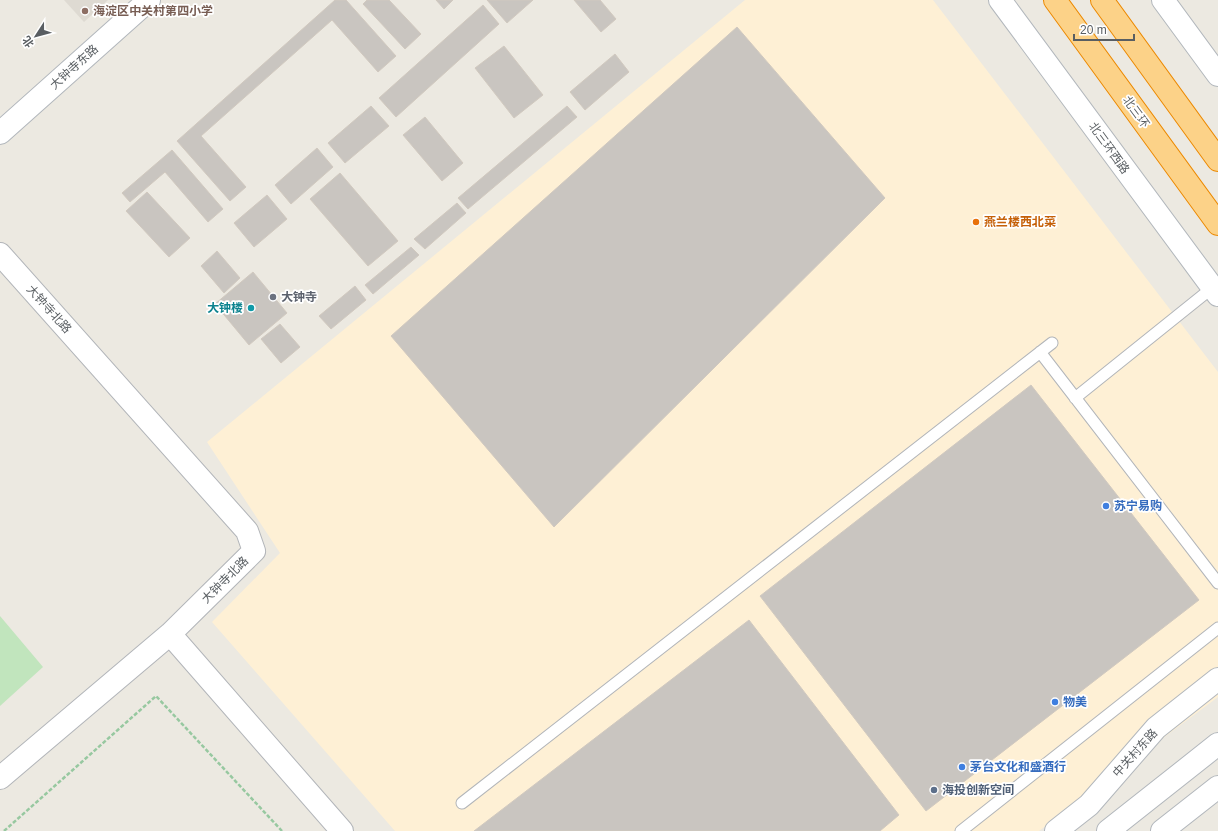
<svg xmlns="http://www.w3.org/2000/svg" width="1218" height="831" font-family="Helvetica,'Noto Sans SC',sans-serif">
  <rect width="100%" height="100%" fill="#ece9e1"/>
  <path fill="#fef0d5" d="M745,0H933L1218,372V697L1039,831H395L212,622L280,553L207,442Z"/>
  <path fill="#dedad2" d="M64,0H108L84,22Z"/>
  <path fill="#c1e5bd" d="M0,616L43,667L0,706Z"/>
  <path fill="#c9c5c0" stroke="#d1c9bf" d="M335,0H346L396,56L378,72L332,20L201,136L246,187L230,201L177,141Z
    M367,0H389L421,34L405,49L363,4Z
    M436,0H453L444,9Z
    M487,0H533L507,23Z
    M574,0H600L616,19L601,32Z
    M483,5L499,24L396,117L379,98Z
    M737,27L885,198L554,527L391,336Z
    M504,46L543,95L514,118L475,68Z
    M615,54L629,72L585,110L570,92Z
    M371,106L389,126L345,163L328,143Z
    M567,106L577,117L468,209L458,198Z
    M425,117L463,163L442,181L403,135Z
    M317,148L333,167L291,204L275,185Z
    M172,150L223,209L208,222L165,172L130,202L122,193Z
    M340,173L398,241L368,266L310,199Z
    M147,192L190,238L169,257L126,211Z
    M267,195L287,219L254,247L234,223Z
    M457,203L466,213L425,249L414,239Z
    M411,247L419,255L373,294L365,285Z
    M217,251L240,278L224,293L201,266Z
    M253,272L287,313L249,345L215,304Z
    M355,286L366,300L331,329L319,316Z
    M280,324L300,347L281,363L261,339Z
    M1031,385L1199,600L926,811L760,596Z
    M749,620L899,815L880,831H474Z"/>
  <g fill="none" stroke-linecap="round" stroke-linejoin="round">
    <defs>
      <path id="lane" d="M1040,352L1218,583
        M1075,398L1212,288
        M462,803L1052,343
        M961,831L1218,628"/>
      <path id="street" d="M0,254L247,531L254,551L170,634L0,778
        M170,634L342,831"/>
      <path id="secondary" d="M1000,0L1218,295
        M1163,0L1218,75
        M0,133L149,0
        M1056,831L1089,805L1156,728L1218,679
        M1108,831L1218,744
        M1162,831L1218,787"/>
      <path id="highway" d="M1055,0L1218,224
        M1102,0L1218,160"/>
    </defs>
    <use href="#lane" stroke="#b2b5b9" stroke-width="13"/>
    <use href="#street" stroke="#b2b5b9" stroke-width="24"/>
    <use href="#secondary" stroke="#b2b7bc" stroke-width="24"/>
    <use href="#highway" stroke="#ec8901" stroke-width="24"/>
    <path stroke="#97c8a0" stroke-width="2.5" stroke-dasharray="4 2" stroke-linecap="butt" d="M4,831L156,696L282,831"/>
    <use href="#lane" stroke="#fff" stroke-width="11"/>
    <use href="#street" stroke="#fff" stroke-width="22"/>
    <use href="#secondary" stroke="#fff" stroke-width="22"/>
    <use href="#highway" stroke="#fcd288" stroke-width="22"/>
  </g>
  <circle fill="#8d6e63" stroke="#fff" stroke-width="1.5" cx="85" cy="11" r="4"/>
  <circle fill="#e8710a" stroke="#fff" stroke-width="1.5" cx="976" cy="222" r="4"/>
  <circle fill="#6b7280" stroke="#fff" stroke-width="1.5" cx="273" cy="297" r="4"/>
  <circle fill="#0f9aa8" stroke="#fff" stroke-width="1.5" cx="251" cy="308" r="4"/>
  <g fill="#3f7fe0" stroke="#fff" stroke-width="1.5">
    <circle cx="1106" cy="506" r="4"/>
    <circle cx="1055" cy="702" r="4"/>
    <circle cx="962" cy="767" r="4"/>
  </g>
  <circle fill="#5c6f8a" stroke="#fff" stroke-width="1.5" cx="934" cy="790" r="4"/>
  <g text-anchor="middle" stroke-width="3.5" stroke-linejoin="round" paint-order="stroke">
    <g font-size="12" font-weight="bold" fill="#785e54" stroke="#fff" text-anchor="start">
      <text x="93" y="15">海淀区中关村第四小学</text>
    </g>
    <g font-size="12" fill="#595e62" stroke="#fff">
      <text transform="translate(74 67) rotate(-42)" y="4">大钟寺东路</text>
      <text transform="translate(1136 112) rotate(54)" y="4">北三环</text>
      <text transform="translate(1109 148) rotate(54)" y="4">北三环西路</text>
      <text transform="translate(49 309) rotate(48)" y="4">大钟寺北路</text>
      <text transform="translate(225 580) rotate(-45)" y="4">大钟寺北路</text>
      <text transform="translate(1135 753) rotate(-48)" y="4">中关村东路</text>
    </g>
    <g font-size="12" font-weight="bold" fill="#c56008" stroke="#fff" text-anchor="start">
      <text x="984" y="226">燕兰楼西北菜</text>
    </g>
    <g font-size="12" font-weight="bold" fill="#5b616d" stroke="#fff" text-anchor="start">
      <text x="281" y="301">大钟寺</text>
    </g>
    <g font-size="12" font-weight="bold" fill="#0d838f" stroke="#fff" text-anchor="end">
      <text x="243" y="312">大钟楼</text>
    </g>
    <g font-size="12" font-weight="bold" fill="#366cbe" stroke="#fff" text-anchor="start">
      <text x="1114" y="510">苏宁易购</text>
      <text x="1063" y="706">物美</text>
      <text x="970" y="771">茅台文化和盛酒行</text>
    </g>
    <g font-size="12" font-weight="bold" fill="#4e5e75" stroke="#fff" text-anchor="start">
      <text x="942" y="794">海投创新空间</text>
    </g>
  </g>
  <g transform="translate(36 36) rotate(234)" stroke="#ffffff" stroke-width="3" paint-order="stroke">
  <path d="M0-3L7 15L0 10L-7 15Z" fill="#595e62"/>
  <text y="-6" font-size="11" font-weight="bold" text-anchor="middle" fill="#595e62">北</text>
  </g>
  <path d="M1074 34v6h60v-6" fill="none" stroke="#595e62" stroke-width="2"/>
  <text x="1080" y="34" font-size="12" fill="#595e62" stroke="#ffffff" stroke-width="3" paint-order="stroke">20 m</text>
</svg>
